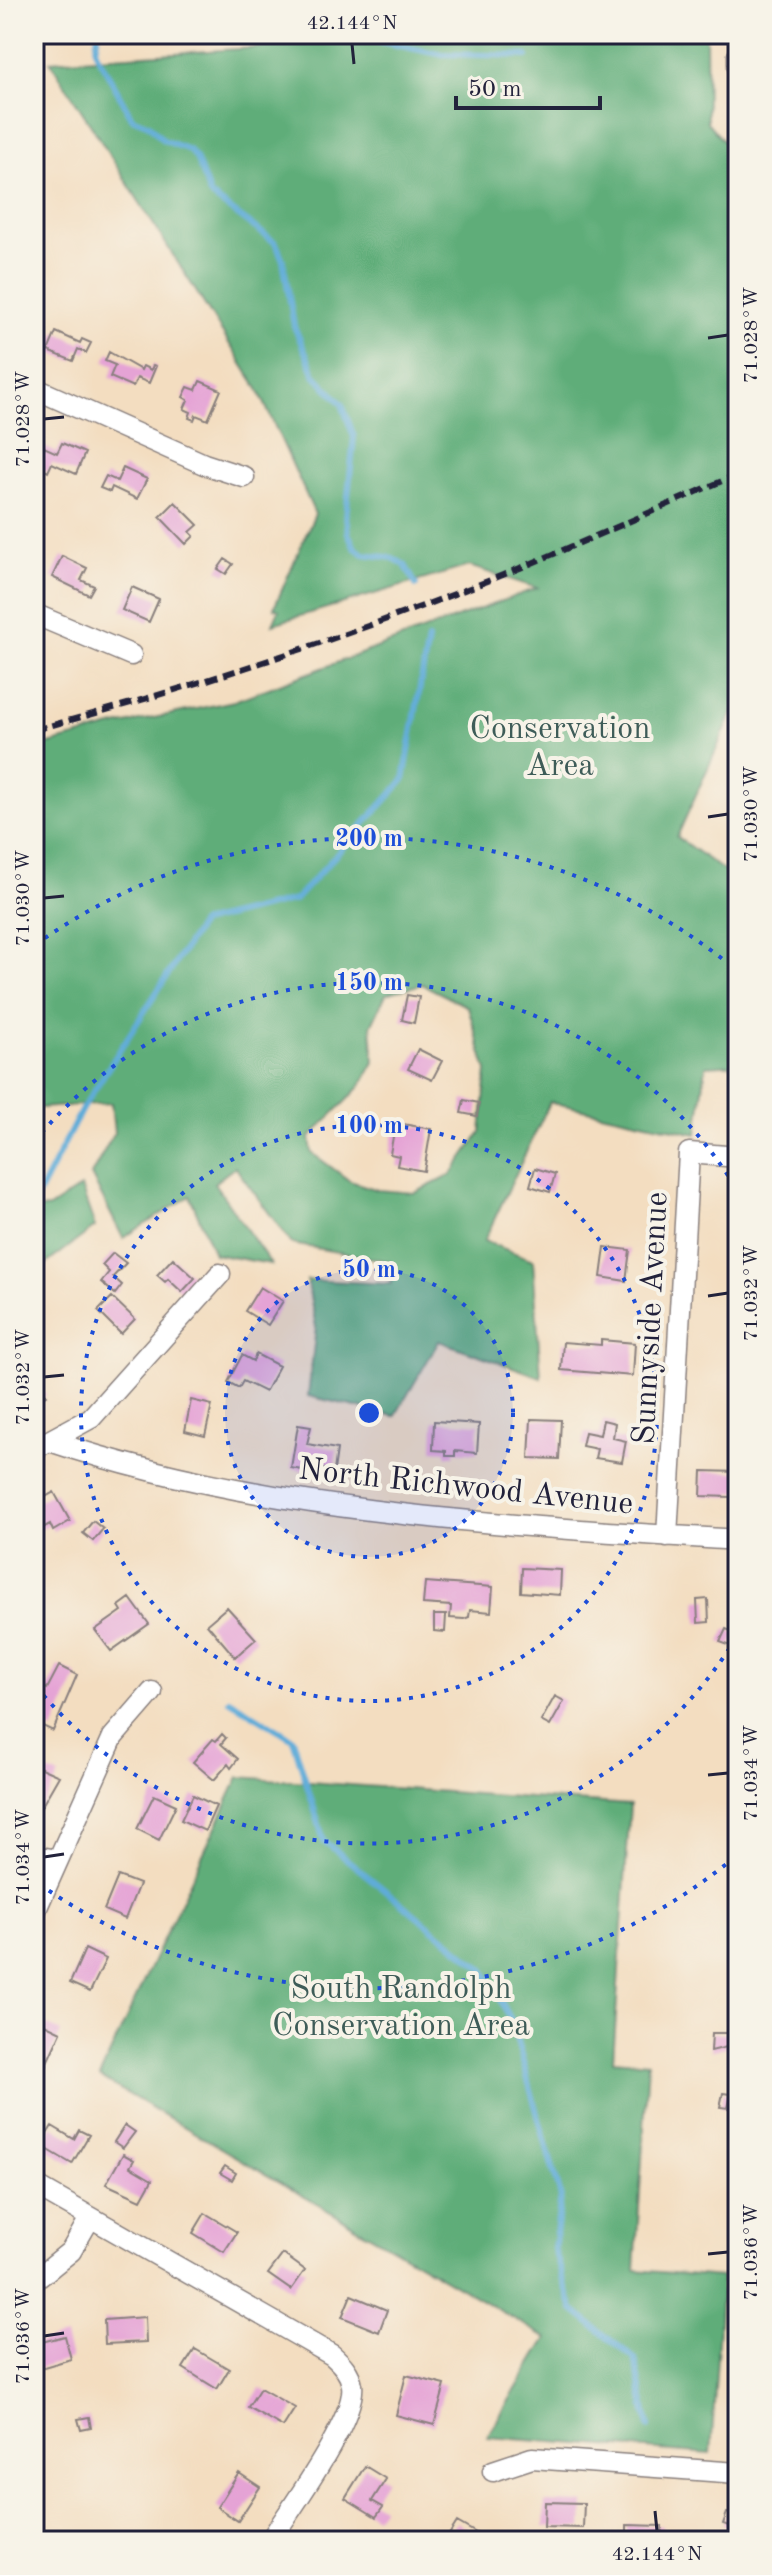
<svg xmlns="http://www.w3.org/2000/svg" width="772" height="2575" font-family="'Old Standard TT',serif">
  <rect width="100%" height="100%" fill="#f7f3e8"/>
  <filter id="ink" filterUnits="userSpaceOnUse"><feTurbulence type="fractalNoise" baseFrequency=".0125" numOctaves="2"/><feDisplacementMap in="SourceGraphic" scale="16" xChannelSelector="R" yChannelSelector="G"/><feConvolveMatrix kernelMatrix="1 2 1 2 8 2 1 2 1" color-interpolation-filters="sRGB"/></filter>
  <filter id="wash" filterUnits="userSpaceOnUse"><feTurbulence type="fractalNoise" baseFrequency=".006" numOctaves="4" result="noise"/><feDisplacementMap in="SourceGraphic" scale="32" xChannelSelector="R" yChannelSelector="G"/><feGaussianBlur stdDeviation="1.8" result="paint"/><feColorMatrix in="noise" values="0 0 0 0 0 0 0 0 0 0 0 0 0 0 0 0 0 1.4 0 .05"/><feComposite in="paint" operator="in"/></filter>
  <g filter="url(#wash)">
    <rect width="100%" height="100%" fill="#f3ddc0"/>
    <path fill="#5ead79" stroke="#40685a" stroke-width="2" fill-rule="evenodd" d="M473,34H706L707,122L738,158V701L677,837L738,881V1064L706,1066L697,1134L550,1102L484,1241L533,1260L541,1377L439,1341L395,1416L308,1396L316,1327L307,1280L391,1284L389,1261L292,1244L235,1167L214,1183L271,1264L214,1254L190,1196L123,1238L91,1175L114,1133L111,1103L40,1108L34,1112V748L116,726L234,701L537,588L469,566L273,624L279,610L274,608L315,514L258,389L50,61ZM422,984L468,1007L487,1071L481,1132L451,1175L415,1193L378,1190L350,1181L312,1153L310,1137L360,1087L374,1062L371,1026L386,994Z
      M81,1187L95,1227L34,1273V1210L49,1208Z
      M239,1777L630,1805L613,2060L648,2063L635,2270L722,2277L711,2454L487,2437L547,2338L99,2077Z"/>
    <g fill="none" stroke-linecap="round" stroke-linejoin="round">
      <path stroke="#5eacd8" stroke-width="6" d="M98,34L95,49L99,58L132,118L149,125L163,140L189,150L196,158L210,195L276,243L283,260L294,326L315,375L342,404L354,437L346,516L348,533L355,548L364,554L393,558L405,565L416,585
        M344,34L439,54L527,56
        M34,1203L82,1109L201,923L295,900L404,780L428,640
        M229,1700L293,1739L324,1841L484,1970L511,2020L561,2197L554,2249L573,2310L635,2359L649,2427"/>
    </g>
    <g id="blocks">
      <path fill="#e5a3d5" d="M56,332L80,343L82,339L91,343L86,353L78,349L73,361L48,351Z
        M109,352L141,370L143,366L151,370L153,365L156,366L149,383L137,378L133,387L110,377L115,365L105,361Z
        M200,381L221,390L208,420L196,415L194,420L189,418L191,412L184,409L188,400L183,397L188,387L196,390Z
        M62,443L85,453L76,474L52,463L48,472L36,466L44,447L57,453Z
        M123,468L147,479L137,499L112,487L110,492L100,488L106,476L117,481Z
        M175,502L198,525L190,532L194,536L186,544L160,517Z
        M62,556L87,568L81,580L94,586L89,595L52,577Z
        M225,559L233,564L226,574L218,569Z
        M132,587L159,599L149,622L122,610Z
        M407,995L419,997L414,1023L402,1020Z
        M418,1049L442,1061L432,1080L408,1069Z
        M464,1100L479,1103L477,1116L461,1113Z
        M403,1124L431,1129L424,1171L397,1166L399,1156L390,1154L394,1131L402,1133Z
        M535,1168L555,1174L550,1192L530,1186Z
        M605,1247L630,1250L626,1281L601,1277Z
        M113,1253L126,1263L113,1277L122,1285L115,1294L101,1282L109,1272L102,1265Z
        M173,1258L195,1278L182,1292L168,1279L165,1282L157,1275Z
        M260,1287L283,1301L268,1325L245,1311Z
        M112,1297L135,1319L121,1334L98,1311Z
        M601,1340L635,1343L633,1376L561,1370L563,1342L601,1345Z
        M256,1354L279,1366L265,1392L243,1381L239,1388L228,1382L242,1355L253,1361Z
        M34,1377L46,1395L34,1402Z
        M191,1400L212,1405L205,1436L185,1431Z
        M531,1419L561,1420L559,1459L529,1458Z
        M603,1420L615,1423L613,1438L626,1441L622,1462L595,1458L597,1449L582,1446L585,1432L600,1435Z
        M434,1421L479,1424L477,1453L455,1451V1456H446V1451L433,1450Z
        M298,1425L311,1427L307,1444L337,1449L334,1471L319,1468L318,1473L291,1468Z
        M702,1471L738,1472V1493L731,1492V1497L701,1496Z
        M54,1492L70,1521L53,1531L50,1524L39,1530L34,1521V1503Z
        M93,1521L103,1529L93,1541L83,1533Z
        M522,1568L561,1570L560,1595L521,1592Z
        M425,1582L493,1587L491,1612L470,1610L469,1617L464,1619L450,1618L451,1606L423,1604Z
        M130,1598L149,1624L111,1651L95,1630L122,1611L119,1606Z
        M708,1599L709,1622L698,1623L697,1600Z
        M227,1607L256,1639L235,1657L207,1624Z
        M434,1615H446L445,1632L434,1631Z
        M726,1629L736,1633L731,1646L720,1642Z
        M59,1666L77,1675L53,1731L34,1722L38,1707L34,1705V1683L47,1689Z
        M555,1696L564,1701L550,1726L541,1721Z
        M222,1734L226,1738L221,1744L238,1759L231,1768L228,1764L214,1780L193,1762L213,1739L216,1741Z
        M34,1765L59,1776L40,1809L34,1806Z
        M154,1795L176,1805L159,1840L137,1829Z
        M193,1795L216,1806L205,1831L181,1820Z
        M118,1876L139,1884L125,1919L104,1910Z
        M85,1949L106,1959L90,1992L70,1983Z
        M40,2022L61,2032L38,2082L34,2080V2036Z
        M712,2033H727V2047L711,2051Z
        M723,2093L731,2094L728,2108L720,2107Z
        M125,2125L135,2132L123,2148L114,2142Z
        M52,2126L74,2139L79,2130L89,2135L72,2164L40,2145Z
        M123,2154L134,2160L130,2167L152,2180L141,2200L106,2184Z
        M225,2166L236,2173L232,2180L220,2173Z
        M205,2213L237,2232L224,2252L193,2233Z
        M283,2254L305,2270L291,2290L268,2274Z
        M351,2295L387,2310L379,2332L342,2317Z
        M145,2317L146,2342L105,2344L104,2320Z
        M65,2336L71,2359L34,2370V2344Z
        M195,2349L229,2369L217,2389L183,2368Z
        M406,2375L445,2385L434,2425L396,2415Z
        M260,2388L295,2408L283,2427L248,2407Z
        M89,2417L91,2428L81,2430L78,2419Z
        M365,2466L386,2479L372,2501L383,2507L376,2517L345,2498Z
        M239,2473L260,2487L238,2521L217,2507Z
        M545,2502L584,2503L583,2528L544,2527Z
        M727,2513L738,2514V2529L723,2524Z
        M457,2522L490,2541H445Z
        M627,2525L662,2526L661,2541H627Z"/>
    </g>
  </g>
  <g filter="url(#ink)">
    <use href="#blocks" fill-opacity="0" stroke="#8a807e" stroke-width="2"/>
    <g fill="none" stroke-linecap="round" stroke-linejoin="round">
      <defs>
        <path id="minor" d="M738,67V56
          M34,388L204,464L244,477
          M34,614L131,655
          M50,1441C265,1514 513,1526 738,1540
          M34,1449L91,1418L220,1274
          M667,1536L689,1153L738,1157
          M34,1856L58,1860
          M34,1914L113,1737L152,1692
          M34,2185L332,2355C341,2363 350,2372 352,2385C357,2418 290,2509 270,2541
          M34,2281L71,2251L90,2218
          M493,2471L532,2458L738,2473"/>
      </defs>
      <use href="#minor" stroke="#8a807e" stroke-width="23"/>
      <use href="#minor" stroke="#fff" stroke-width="20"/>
      <path stroke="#22223b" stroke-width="6" stroke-dasharray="12 6" stroke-linecap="butt" d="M34,730C185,690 334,641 480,584C567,550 652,511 738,474"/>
    </g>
  </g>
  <path fill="none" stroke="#22223b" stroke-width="3" d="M352,44L354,64M708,338L728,335M44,419L64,417M708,817L728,814M44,898L64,896M708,1296L728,1293M44,1377L64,1375M708,1775L728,1773M44,1857L64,1854M708,2254L728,2252M44,2336L64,2333M655,2511L657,2531"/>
  <circle cx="369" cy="1413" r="144" fill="#1d4ed8" fill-opacity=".12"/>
  <g fill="none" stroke="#1d4ed8" stroke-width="4" stroke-dasharray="4 8">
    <circle cx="369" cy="1413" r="144"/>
    <circle cx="369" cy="1413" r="288"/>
    <path d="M736 1638A431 431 0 0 1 34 1684M34 1142A431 431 0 0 1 736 1188"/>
    <path d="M735 1857A575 575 0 0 1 35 1881M35 945A575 575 0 0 1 735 969"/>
  </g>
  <g text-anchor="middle" stroke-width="8" stroke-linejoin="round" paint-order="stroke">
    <g font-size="32" fill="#3e5c58" stroke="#f7f3e8">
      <text x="560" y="738">Conservation<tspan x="560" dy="37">Area</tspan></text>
      <text x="401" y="1998">South Randolph<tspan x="401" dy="37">Conservation Area</tspan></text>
    </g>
    <g font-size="32" fill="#22223b" stroke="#f7f3e8">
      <text transform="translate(649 1318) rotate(-87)" y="11">Sunnyside Avenue</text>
      <text transform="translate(466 1485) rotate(6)" y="11">North Richwood Avenue</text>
    </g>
  </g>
  <circle cx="369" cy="1413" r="12" fill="#1d4ed8" stroke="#f7f3e8" stroke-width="4"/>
  <g font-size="24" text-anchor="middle" font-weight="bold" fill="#1d4ed8" stroke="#f7f3e8" stroke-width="8" stroke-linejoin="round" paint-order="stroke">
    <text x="369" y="846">200 m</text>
    <text x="369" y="990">150 m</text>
    <text x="369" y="1133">100 m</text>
    <text x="369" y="1277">50 m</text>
  </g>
  <rect width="772" height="2575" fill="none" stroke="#f7f3e8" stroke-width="88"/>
  <path d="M456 96v12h144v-12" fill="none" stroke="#22223b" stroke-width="4"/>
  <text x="468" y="96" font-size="24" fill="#22223b" stroke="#f7f3e8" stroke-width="6" paint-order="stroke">50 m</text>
  <rect x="44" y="44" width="684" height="2487" fill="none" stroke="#22223b" stroke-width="3"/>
  <g font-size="20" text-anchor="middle" fill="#22223b">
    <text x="352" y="29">42.144°N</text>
    <text transform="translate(750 335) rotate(-90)" y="7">71.028°W</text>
    <text transform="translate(22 419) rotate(-90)" y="7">71.028°W</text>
    <text transform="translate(750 814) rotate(-90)" y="7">71.030°W</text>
    <text transform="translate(22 898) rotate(-90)" y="7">71.030°W</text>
    <text transform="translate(750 1293) rotate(-90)" y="7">71.032°W</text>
    <text transform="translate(22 1377) rotate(-90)" y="7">71.032°W</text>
    <text transform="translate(750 1773) rotate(-90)" y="7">71.034°W</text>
    <text transform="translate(22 1857) rotate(-90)" y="7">71.034°W</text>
    <text transform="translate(750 2252) rotate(-90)" y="7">71.036°W</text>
    <text transform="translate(22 2336) rotate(-90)" y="7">71.036°W</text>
    <text x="657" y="2560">42.144°N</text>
  </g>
</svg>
